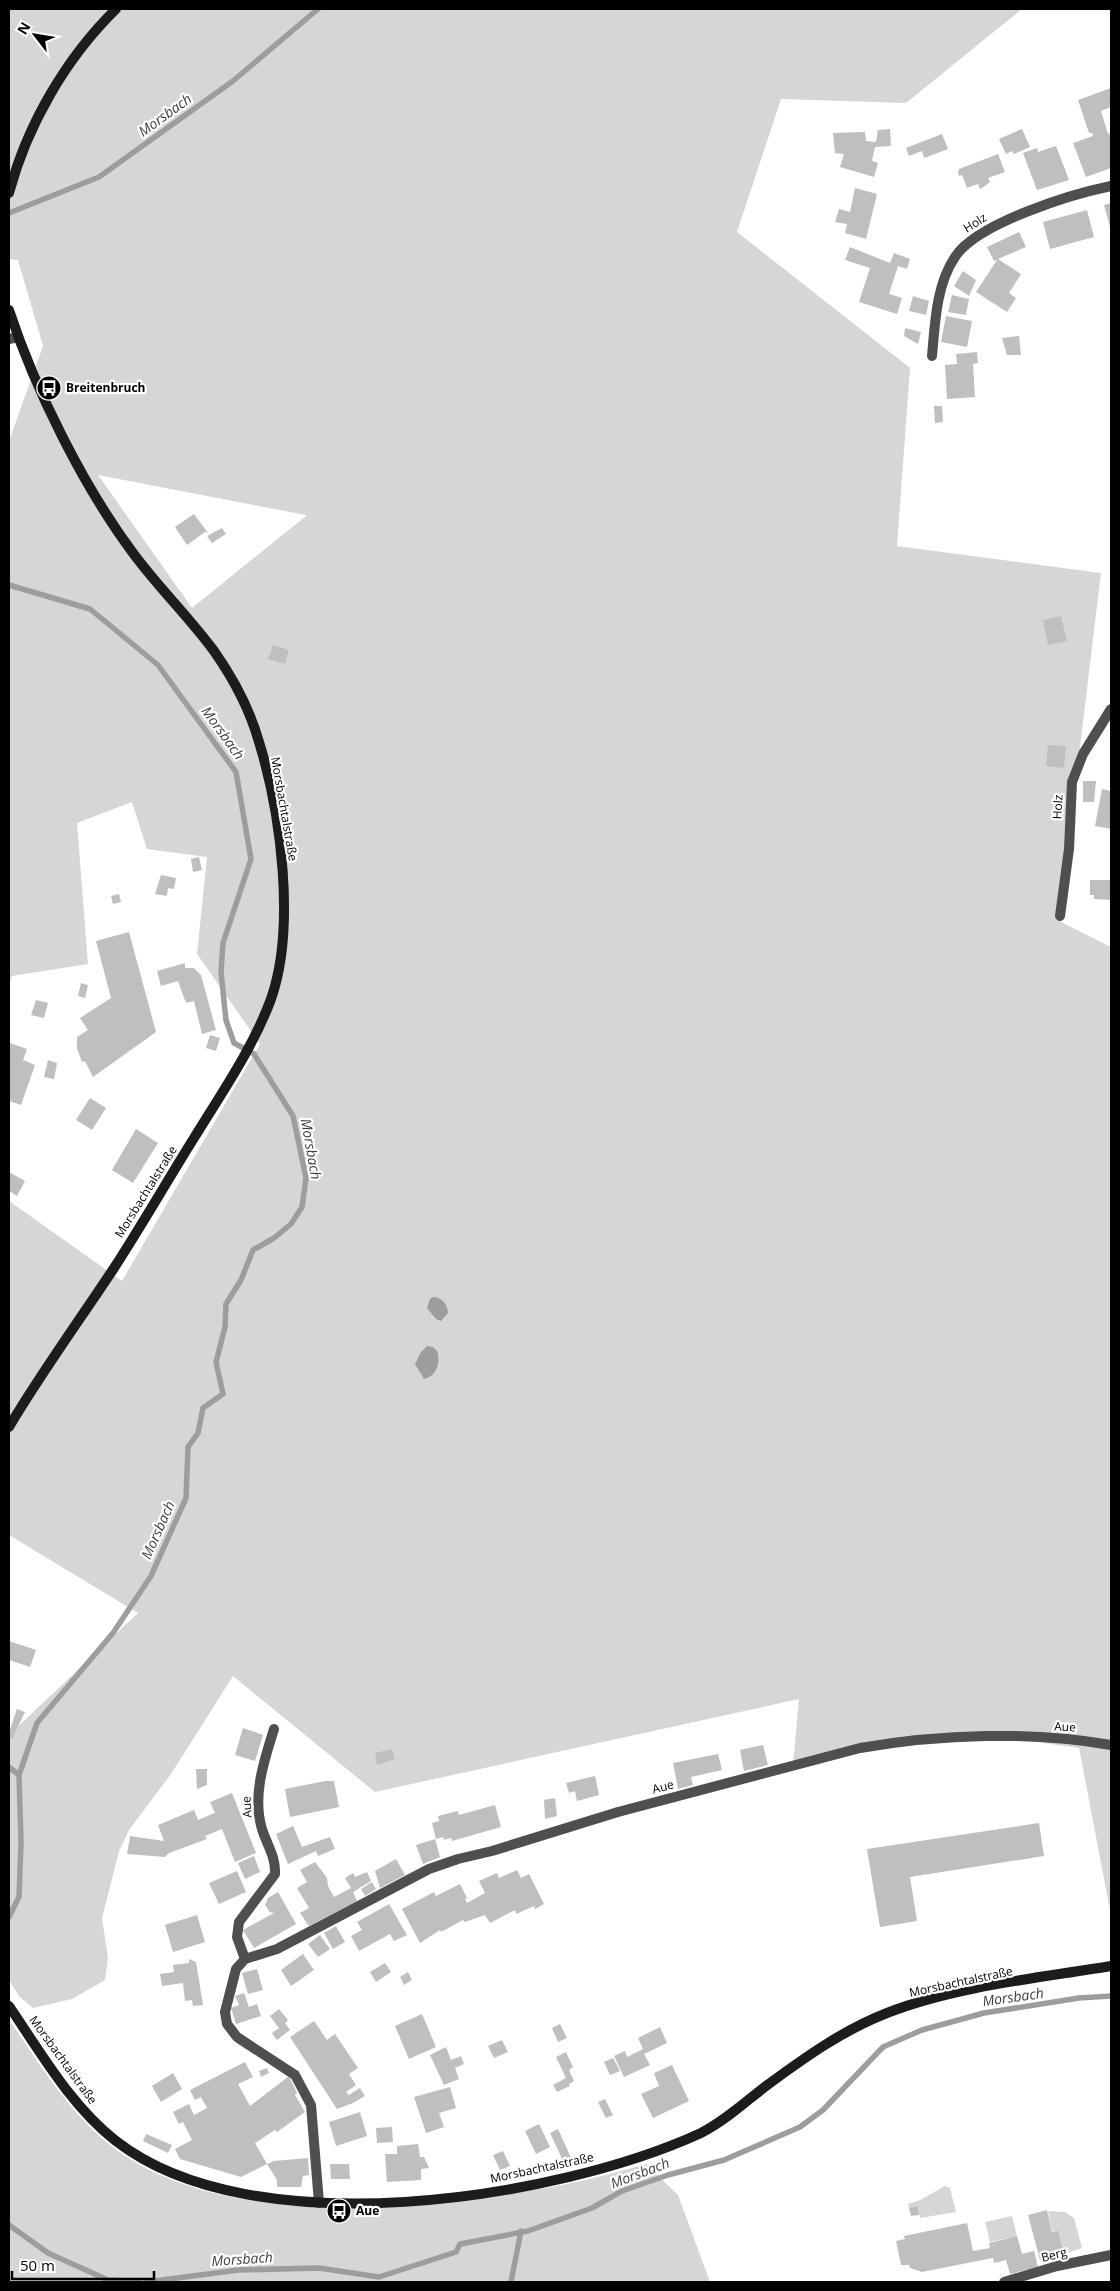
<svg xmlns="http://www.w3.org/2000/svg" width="1120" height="2291" font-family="'Open Sans',sans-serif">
  <rect width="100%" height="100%" fill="#fff"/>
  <path fill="#d6d6d6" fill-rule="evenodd" d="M9,9H1022L906,103L781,99L737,232L910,368L897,546L1101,573L1059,921L1111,947V1915L1079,1748L979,1734L890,1742L793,1764L799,1699L375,1792L233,1676L171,1774L129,1830L119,1851L102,1918L108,1958L105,1980L72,1999L33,2008L19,1996L9,1980V1735L138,1613L9,1535V1201L122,1281L260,1044L197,954L207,857L147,849L132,802L77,823L88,964L12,976L9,985V441L43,346L18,260L9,259ZM98,475L306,515V516L192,608Z
    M9,2020C40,2064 70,2115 114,2148C202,2214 330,2209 434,2200C463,2197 492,2196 521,2192C563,2186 605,2176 646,2164L678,2195L710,2282H9Z
    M945,2186L950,2188L956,2212L920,2218L918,2207L909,2208L908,2204L920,2200Z
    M1048,2211L1065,2212L1074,2218L1082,2248L1064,2254L1058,2230L1052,2231Z
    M1012,2216L1017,2236L990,2242L985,2222Z"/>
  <path fill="#9d9d9d" d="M433,1297C442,1297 448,1305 448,1313L441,1321L436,1319L427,1308L430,1299Z
    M427,1346L433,1347L437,1351C441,1362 437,1376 424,1379L415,1364L421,1352Z"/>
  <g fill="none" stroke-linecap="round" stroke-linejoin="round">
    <path stroke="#9d9d9d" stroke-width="5.5" d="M9,213L99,177L233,81L318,9
      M9,585L90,609L158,665L236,772L251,859L223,943L221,972L226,1020L234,1043L254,1054L293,1116L306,1178L302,1207L291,1224L274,1238L253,1250L241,1280L226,1304L225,1327L216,1362L223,1394L203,1408L198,1433L188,1447L186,1498L151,1576L113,1633L37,1723L19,1775L21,1842L19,1897L9,1917
      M9,1767L19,1775
      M9,2225L48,2253L108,2280L139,2282
      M146,2282L239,2270L319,2268L379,2277L456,2252L460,2244L528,2231L592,2208L622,2191L668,2175L724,2160L800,2127L823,2110L883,2047L922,2030L984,2013L1079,1998L1111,1996
      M511,2282L521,2231"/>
  </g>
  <path fill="#bfbfbf" d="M1111,88V107L1101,111L1108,134L1111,133V168L1086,177L1073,143L1093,136L1092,133H1089L1078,100Z
    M890,129L891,146L875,147L872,161L878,163L874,177L840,167L844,154L835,153L833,133L865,132L866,141L876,142L878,130Z
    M1022,129L1030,147L1014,154L1012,151L1006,154L999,139Z
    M942,134L948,149L924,158L922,151L909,156L906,148Z
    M1056,146L1069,180L1037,190L1023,153L1037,148L1038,152Z
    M998,154L1005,172L988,178L990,182L982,188L980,189L978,184L967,188L962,175L959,176L958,172L959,169Z
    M855,188L877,194L866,239L845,233L847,224L835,222L839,209L850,212Z
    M1111,203V231L1104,205Z
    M1087,210L1094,237L1050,249L1043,222Z
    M1019,232L1026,247L998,259L1021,274L1009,293L1016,298L1007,312L976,292L997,260L994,261L987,247Z
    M850,247L890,263L894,253L910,259L907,269L898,266L889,294L902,298L897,314L859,302L870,268L845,260Z
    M963,271L976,280L969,296L954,286Z
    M952,295L969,299L966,315L948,312Z
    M913,296L929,301L926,315L909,311Z
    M946,316L972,321L967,347L941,342Z
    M905,328L921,332L918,344L904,336Z
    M1019,336L1021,355H1007L1002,338Z
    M977,352L978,363L973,364L975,397L947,399L945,365L957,364L956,354Z
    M934,406H942L943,422L935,423Z
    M194,514L208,533L205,532L187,545L175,527Z
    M222,528L226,534L212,543L207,536Z
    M1061,616L1067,641L1048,645L1043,620Z
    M273,645L289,650L285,664L268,659Z
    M1048,745L1066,746L1064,768L1046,766Z
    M1083,781H1096L1094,802H1083Z
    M1102,789L1111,791V829L1095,826Z
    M199,857L202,870L193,872L191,859Z
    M161,875L176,878L174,889L168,888L167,896L155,894Z
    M1090,880H1111V900L1094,899V895H1090Z
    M119,894L121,902L113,904L111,896Z
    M129,932L156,1032L93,1077L85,1061L82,1062L77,1048V1037L88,1030L80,1018L111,998L96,941Z
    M185,963V968H194L201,975L216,1030L202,1034L194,1001L186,1003L178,981L161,986L157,971Z
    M81,983L88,985L85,998L78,996Z
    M36,1000L48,1003L44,1018L31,1015Z
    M210,1035L220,1038L216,1051L206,1048Z
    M10,1043L27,1049L23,1060L35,1065L21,1105L9,1101Z
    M48,1060L57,1063L54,1079L44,1077Z
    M90,1098L106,1108L92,1130L76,1120Z
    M136,1129L158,1143L133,1183L112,1170Z
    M9,1172L25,1181L17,1196L9,1191Z
    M9,1641L36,1650L30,1667L9,1660Z
    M17,1709L25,1712L12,1739L9,1738V1732Z
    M243,1728L263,1735L255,1761L235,1755Z
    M763,1745L768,1765L744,1771L740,1750Z
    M392,1749L395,1759L377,1765L375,1753Z
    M718,1754L722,1770L691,1777L693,1785L678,1789L673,1763Z
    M196,1769H207V1785L197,1789Z
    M595,1776L599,1795L577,1801L575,1791L569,1793L566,1783Z
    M325,1781H334L339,1807L290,1817L285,1789Z
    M232,1793L256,1853L235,1862L222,1829L205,1836L207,1839L169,1853L165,1857L127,1854L130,1836L164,1841L158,1825L194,1810L198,1820L215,1813L210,1802Z
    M555,1798L557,1816L545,1819L544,1800Z
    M495,1805L501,1827L452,1841L451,1838L444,1840L443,1837L436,1839L432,1823L439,1821L438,1816L458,1811L459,1815Z
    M1039,1823L1044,1856L910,1877L917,1921L880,1927L867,1849Z
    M293,1826L302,1847L330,1837L335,1849L318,1856L316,1851L288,1864L276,1834Z
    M435,1839L440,1857L423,1864L416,1845Z
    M254,1856L260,1872L245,1879L238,1863Z
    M396,1859L405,1875L380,1888L375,1871Z
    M315,1862L327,1878L328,1886L334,1897L351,1888L345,1878L353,1873L355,1877L367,1872L371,1881L353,1892L357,1901L309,1926L300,1913L309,1908L297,1888L307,1882L300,1870Z
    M517,1870L521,1878L529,1874L544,1904L535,1909L534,1906L516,1914L515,1910L490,1923L485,1915L465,1922L463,1920L441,1932L440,1930L420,1943L402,1909L434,1892L436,1896L460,1884L467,1898L465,1899L467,1903L485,1893L479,1881L497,1873L499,1878Z
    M237,1871L246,1892L219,1904L209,1883Z
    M372,1882L376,1889L365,1896L361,1889Z
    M278,1892L296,1924L254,1948L243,1930L274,1913L270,1912L265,1905L268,1898Z
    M389,1904L407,1935L394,1941L390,1934L359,1951L351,1936L362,1930L357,1922Z
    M197,1915L205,1942L173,1952L165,1925Z
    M336,1926L345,1942L333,1949L324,1933Z
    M320,1935L330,1949L318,1957L308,1944Z
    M303,1954L314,1970L291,1986L281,1970Z
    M189,1959L196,1962L203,2005L193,2006L192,2000L185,2001L183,1983L162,1986L160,1974L174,1972L173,1965L189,1963Z
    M385,1963L391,1972L376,1982L370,1972Z
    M257,1969L263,1990L248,1994L242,1973Z
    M408,1972L412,1980L404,1985L400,1977Z
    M244,1993L249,2007L257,2004L261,2016L236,2024L231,2008L239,2005L235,1996Z
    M279,2009L288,2020L285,2023L290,2030L277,2040L272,2033L279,2028L270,2016Z
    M422,2014L436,2047L409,2059L395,2026Z
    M314,2021L327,2040L335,2034L358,2068L349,2074L356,2085L346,2092L349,2095L360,2088L365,2096L353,2103L337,2109L290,2037Z
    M560,2024L567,2038L558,2042L552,2028Z
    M660,2027L667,2043L644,2054L650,2065L624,2077L614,2056L625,2051L627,2057L643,2049L638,2038Z
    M502,2040L508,2052L494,2058L488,2046Z
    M446,2047L451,2060L461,2056L464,2064L455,2068L459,2079L444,2085L430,2055Z
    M566,2052L573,2067L569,2070L574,2081L569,2084L570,2086L557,2092L553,2085L566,2078L556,2057Z
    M613,2058L620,2071L610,2075L604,2062Z
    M245,2062L253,2077L238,2084L250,2106L289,2076L297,2093L295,2095L305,2112L277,2132L275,2130L255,2143L267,2164L241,2177L180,2159L175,2149L192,2140L183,2122L179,2124L173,2112L189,2104L194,2115L207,2108L201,2097L195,2100L190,2090Z
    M672,2065L689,2101L653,2118L641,2094L659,2086L654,2073Z
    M267,2068L269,2073L261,2077L259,2071Z
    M173,2073L182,2089L161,2102L152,2086Z
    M450,2087L456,2108L439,2113L444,2127L426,2133L414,2097Z
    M605,2099L613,2115L606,2118L598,2102Z
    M360,2112L367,2136L336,2146L329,2122Z
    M539,2124L550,2147L536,2154L525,2131Z
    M392,2127L393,2142L377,2143L376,2128Z
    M558,2129L572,2160L564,2163L550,2133Z
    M146,2134L172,2145L168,2153L143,2141Z
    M418,2144L420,2157H424L429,2168L421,2169V2180L387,2182L385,2154H397V2146Z
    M503,2151L510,2166L500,2170L493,2155Z
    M308,2158L309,2175L303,2176L301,2187H277V2180L267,2164L274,2161Z
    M330,2164H349L350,2179H331Z
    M918,2206L919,2215L911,2216L909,2208Z
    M1047,2210L1052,2232L1058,2230L1064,2254L1040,2260L1028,2215Z
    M967,2223L973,2251L990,2248L989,2243L1017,2236L1022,2254L1034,2251L1038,2267L1010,2274L1006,2260L994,2263L993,2258L922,2272L910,2268L909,2265H901L896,2241L905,2239L904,2236Z"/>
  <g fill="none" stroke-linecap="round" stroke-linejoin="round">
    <path stroke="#4f4f4f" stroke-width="10" d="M9,339L18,337
      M932,356C935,324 936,285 955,257C977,223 1072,194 1111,186
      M1060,916L1069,849L1072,782L1083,754L1111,709
      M245,1959L237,1937L239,1922L275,1874C276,1857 267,1845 262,1829C252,1796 264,1761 274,1729
      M319,2203L311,2105L295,2075L237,2037L227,2024L225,2012L236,1969L245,1959L277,1949L429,1869L458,1859L492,1851L618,1812L860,1748C941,1734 1030,1731 1111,1745
      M1004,2282L1057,2266L1111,2255"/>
    <path stroke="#1c1c1c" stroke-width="10" d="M9,193C27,125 66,58 116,9
      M9,310C35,389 83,486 133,553C158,587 189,617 214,651C233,678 250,710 259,742C281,813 296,928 271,999C253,1048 221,1094 194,1138C167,1181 142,1225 114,1268C79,1321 41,1373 9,1427
      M9,2006C41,2053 71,2106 116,2141C252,2247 555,2200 701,2133C725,2121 745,2102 766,2086C804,2058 843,2030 887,2013C956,1986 1039,1978 1111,1966"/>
  </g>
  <defs>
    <symbol id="bus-disc" viewBox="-11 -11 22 22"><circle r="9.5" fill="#000" stroke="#fff"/><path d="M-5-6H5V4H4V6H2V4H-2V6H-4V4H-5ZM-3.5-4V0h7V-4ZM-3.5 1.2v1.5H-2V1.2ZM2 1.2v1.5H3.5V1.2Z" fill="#fff"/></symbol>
  </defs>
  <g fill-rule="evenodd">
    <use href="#bus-disc" x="35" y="374" width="28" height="28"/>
    <use href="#bus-disc" x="325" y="2197" width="28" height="28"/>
  </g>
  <g text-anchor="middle" stroke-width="4.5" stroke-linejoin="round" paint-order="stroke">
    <g font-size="12" fill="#000" stroke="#fff">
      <text transform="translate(975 223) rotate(-32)" y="4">Holz</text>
      <text transform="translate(1058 807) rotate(-87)" y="4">Holz</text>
      <text transform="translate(284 809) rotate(80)" y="4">Morsbachtalstraße</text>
      <text transform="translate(146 1192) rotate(-58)" y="4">Morsbachtalstraße</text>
      <text transform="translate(1065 1727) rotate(3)" y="4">Aue</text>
      <text transform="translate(663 1787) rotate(-15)" y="4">Aue</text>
      <text transform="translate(247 1807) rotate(-93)" y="4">Aue</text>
      <text transform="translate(961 1982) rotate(-12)" y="4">Morsbachtalstraße</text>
      <text transform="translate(63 2060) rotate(54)" y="4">Morsbachtalstraße</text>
      <text transform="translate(542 2168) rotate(-12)" y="4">Morsbachtalstraße</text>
      <text transform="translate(1054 2255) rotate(-14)" y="4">Berg</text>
    </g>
    <g font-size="12" font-weight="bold" fill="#000" stroke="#fff" text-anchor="start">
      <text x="66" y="392">Breitenbruch</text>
      <text x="356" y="2215">Aue</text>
    </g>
    <g font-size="14" font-style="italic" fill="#3e3e3e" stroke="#fff">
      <text transform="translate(165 115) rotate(-36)" y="5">Morsbach</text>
      <text transform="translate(223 733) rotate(54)" y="5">Morsbach</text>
      <text transform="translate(311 1149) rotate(80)" y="5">Morsbach</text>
      <text transform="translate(158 1530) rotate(-66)" y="5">Morsbach</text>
      <text transform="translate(1013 1997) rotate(-8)" y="5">Morsbach</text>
      <text transform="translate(640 2173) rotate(-21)" y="5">Morsbach</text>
      <text transform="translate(242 2259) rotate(-4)" y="5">Morsbach</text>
    </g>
  </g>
  <rect width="1120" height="2291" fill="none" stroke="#000000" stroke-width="20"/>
  <g transform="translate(35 35) rotate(301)" stroke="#ffffff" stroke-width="4" paint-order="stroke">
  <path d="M0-4L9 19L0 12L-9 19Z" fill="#000000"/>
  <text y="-8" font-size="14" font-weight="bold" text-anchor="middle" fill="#000000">N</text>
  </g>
  <path d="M12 2271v8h142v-8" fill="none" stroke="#000000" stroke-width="2.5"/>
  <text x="20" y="2271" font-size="15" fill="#000000" stroke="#ffffff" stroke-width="4" paint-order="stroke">50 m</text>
</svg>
